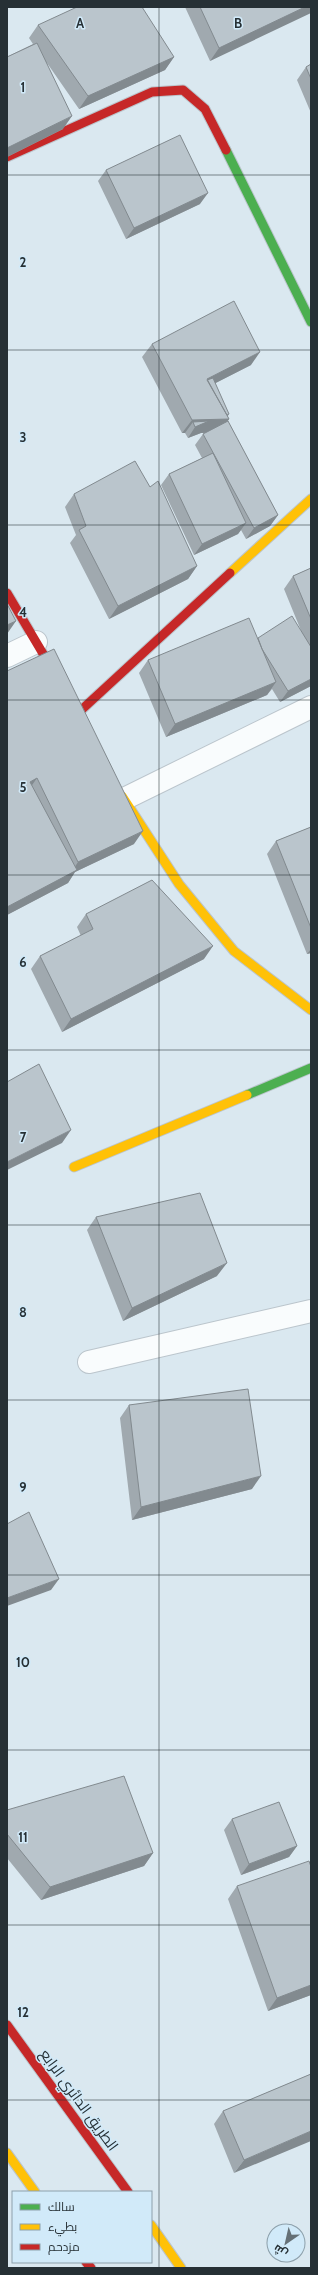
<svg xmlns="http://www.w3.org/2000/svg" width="318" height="2275" font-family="Cabin,Cairo,sans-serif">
  <rect width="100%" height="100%" fill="#dae8f0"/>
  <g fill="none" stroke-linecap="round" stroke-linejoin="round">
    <defs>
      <path id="street" d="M7,656L36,642
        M124,799L311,707
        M89,1362L311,1311"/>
      <path id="fast" d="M226,150L311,322
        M247,1095L311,1068"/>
      <path id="slow" d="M230,573L311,499
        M122,796L179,884L234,951L311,1010
        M74,1167L247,1095
        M7,2153L35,2192
        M151,2225L181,2268"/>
      <path id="jam" d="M7,157L152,92L183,90L205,109L226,150
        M7,593L58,679
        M78,713L230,573
        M7,2025L128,2192
        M86,2262L91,2268"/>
    </defs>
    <use href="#street" stroke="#bbc5cc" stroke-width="24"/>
    <use href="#fast" stroke="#bbc5cc" stroke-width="11"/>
    <use href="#slow" stroke="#bbc5cc" stroke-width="11"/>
    <use href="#jam" stroke="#bbc5cc" stroke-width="11"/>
    <use href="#street" stroke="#f9fcfd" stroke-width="22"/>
    <use href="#fast" stroke="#4caf50" stroke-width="9"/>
    <use href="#slow" stroke="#ffc107" stroke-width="9"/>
    <use href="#jam" stroke="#c62828" stroke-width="9"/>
  </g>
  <path fill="#a0a9af" d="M185,7H311L210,61Z
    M38,25L174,57L165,70L79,109L47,63L63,129L7,157V57L33,44L29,38Z
    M311,64V113L297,80L306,67Z
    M106,170L200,204L126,239L98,181Z
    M152,344L251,365L215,383L229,419L228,421L278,515L270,526L246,539L241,530L238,534L194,555L161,485L169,474L202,458L195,445L203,434L206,433H201L188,438L185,433H182L142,357Z
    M74,494L197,566L188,579L109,619L70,543L76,535L65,507Z
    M311,568V686L280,702L272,689L267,695L166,737L139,673L148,660L258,638L302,633L284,589L293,576Z
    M7,671L134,844L75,872L68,883L7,915Z
    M311,827V953L307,954L267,854L276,841Z
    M86,914L204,959L62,1032L31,969L40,956L81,936L77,927Z
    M96,1217L217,1276L123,1321L87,1230Z
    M129,1405L252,1489L132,1520L120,1418Z
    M7,1810L153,1853L144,1866L41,1900L7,1858Z
    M232,1819L297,1846L289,1857L241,1875L224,1830Z
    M237,1886L311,1995L268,2011L228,1899Z
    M311,2074L234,2173L214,2124L223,2111Z"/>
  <path fill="#828a8f" d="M305,7H311V13L210,61L219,48Z
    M174,57L165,70L79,109L88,96Z
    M72,116L63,129L7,157V148Z
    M208,193L200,204L126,239L134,228Z
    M260,352L251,365L208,387L207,379Z
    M229,414L226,419H229L220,432L201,433L188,438L195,427L193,422L185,433H182L192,420L225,416Z
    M278,515L270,526L246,539L254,528Z
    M246,523L238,534L194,555L202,544Z
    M197,566L188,579L109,619L118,606Z
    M16,621L7,634V625Z
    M311,679V686L280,702L288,691Z
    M276,682L267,695L166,737L175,724Z
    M37,778L28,791L30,782Z
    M143,831L134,844L75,872L68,883L7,915V907L71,873L78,862Z
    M213,946L204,959L62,1032L71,1019Z
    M311,949V953L307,954Z
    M71,1130L62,1143L7,1170V1162Z
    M227,1263L217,1276L123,1321L132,1308Z
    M261,1476L252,1489L132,1520L141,1507Z
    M59,1579L51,1590L7,1606V1598Z
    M297,1846L289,1857L241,1875L249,1864Z
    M153,1853L144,1866L41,1900L50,1887Z
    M311,1985V1995L268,2011L277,1998Z
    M311,2131V2141L234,2173L244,2160Z"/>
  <path fill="#bac5cc" stroke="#828a8f" d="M77,7H142L174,57L88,96L38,25Z
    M200,7H305L219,48Z
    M37,43L72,116L7,148V57Z
    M311,64V79L306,67Z
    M180,135L208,193L134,228L106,170Z
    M234,301L260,352L207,379L229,419L192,420L152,344Z
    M213,378L229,414L227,415L207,380Z
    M209,421L195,427L193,422Z
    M228,421L278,515L254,528L203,434Z
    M213,453L246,523L202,544L169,474Z
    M135,461L150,487L158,481L197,566L118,606L79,530L86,526L74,494Z
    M311,568V619L293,576Z
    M7,604L16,621L7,625Z
    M292,616L311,647V679L288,691L262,649L258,638Z
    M249,618L276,682L175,724L148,660Z
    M54,649L143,831L78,862L37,778L30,782L77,870L7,907V671Z
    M311,827V928L276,841Z
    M152,880L213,946L71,1019L40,956L93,929L86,914Z
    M39,1064L71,1130L7,1162V1082Z
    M200,1193L227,1263L132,1308L96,1217Z
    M248,1389L261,1476L141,1507L129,1405Z
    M29,1512L59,1579L7,1598V1524Z
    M124,1776L153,1853L50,1887L7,1834V1810Z
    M279,1802L297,1846L249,1864L232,1819Z
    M309,1861L311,1867V1985L277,1998L237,1886Z
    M311,2074V2131L244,2160L223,2111Z"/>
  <path fill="none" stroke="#263035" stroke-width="1" stroke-opacity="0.55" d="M159,7V2268M7,175H311M7,350H311M7,525H311M7,700H311M7,875H311M7,1050H311M7,1225H311M7,1400H311M7,1575H311M7,1750H311M7,1925H311M7,2100H311"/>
  <g text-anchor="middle" stroke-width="3" stroke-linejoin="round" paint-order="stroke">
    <g font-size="15" fill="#263035" stroke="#d1eaf9">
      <text transform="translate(79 2100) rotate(54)" y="5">الطريق الدائري الرابع</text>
    </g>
  </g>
  <g font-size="13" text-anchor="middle" font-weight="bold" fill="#263035" stroke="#d1eaf9" stroke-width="3" stroke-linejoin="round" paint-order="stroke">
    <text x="80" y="28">A</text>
    <text x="238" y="28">B</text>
    <text x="23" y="92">1</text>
    <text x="23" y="267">2</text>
    <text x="23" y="442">3</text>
    <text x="23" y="617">4</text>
    <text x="23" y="792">5</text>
    <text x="23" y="967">6</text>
    <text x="23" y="1142">7</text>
    <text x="23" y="1317">8</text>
    <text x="23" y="1492">9</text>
    <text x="23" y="1667">10</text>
    <text x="23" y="1842">11</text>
    <text x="23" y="2017">12</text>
  </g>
  <rect width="318" height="2275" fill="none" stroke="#263035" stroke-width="16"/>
  <rect x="12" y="2191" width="140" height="72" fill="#d1eaf9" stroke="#8da0ab"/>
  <rect x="20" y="2204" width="20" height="6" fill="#4caf50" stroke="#8da0ab"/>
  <text x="48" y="2211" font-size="12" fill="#263035">سالك</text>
  <rect x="20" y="2224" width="20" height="6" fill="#ffc107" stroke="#8da0ab"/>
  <text x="48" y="2231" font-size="12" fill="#263035">بطيء</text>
  <rect x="20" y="2244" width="20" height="6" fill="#c62828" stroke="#8da0ab"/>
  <text x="48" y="2251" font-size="12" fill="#263035">مزدحم</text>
  <g transform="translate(286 2243) rotate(214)"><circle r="19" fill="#d1eaf9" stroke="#8da0ab"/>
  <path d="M0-3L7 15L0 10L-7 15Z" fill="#657076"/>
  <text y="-6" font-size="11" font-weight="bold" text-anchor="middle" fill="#263035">ش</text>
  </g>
</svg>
